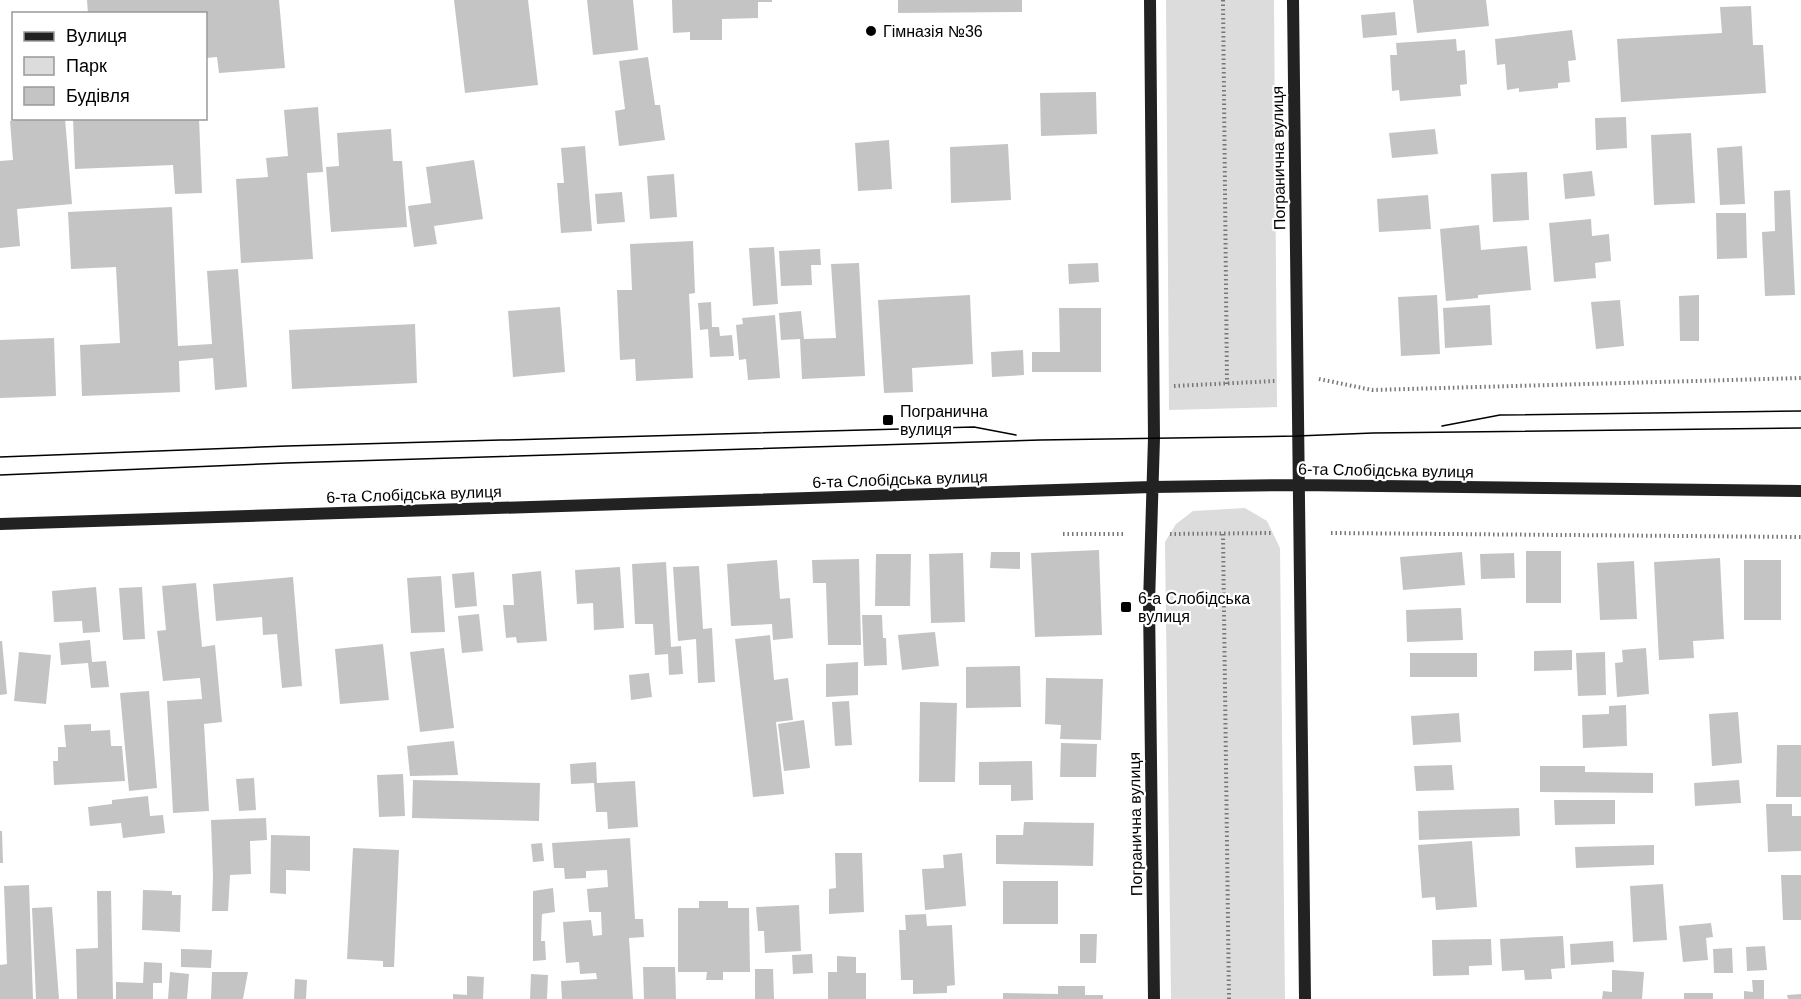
<svg xmlns="http://www.w3.org/2000/svg" width="1801" height="999" font-family="Helvetica,sans-serif">
  <rect width="100%" height="100%" fill="#fff"/>
  <path fill="#dcdcdc" d="M1166,0H1274L1277,407L1169,410Z
    M1245,508L1267,521L1280,548L1285,999H1171L1165,542L1176,524L1193,511Z"/>
  <path fill="#c4c4c4" d="M87,0H279L285,68L219,73L217,57L206,58V14H88Z
    M454,0H528L538,85L465,93Z
    M587,0H633L638,50L593,55Z
    M672,0H772V2H758V18L722,19V40H690V32L673,33Z
    M898,0H1022V12L898,13Z
    M1413,0H1486L1489,26L1417,33Z
    M1751,6L1753,45H1763L1766,93L1621,102L1617,39L1722,33L1720,7Z
    M1395,12L1397,35L1363,38L1361,15Z
    M1572,30L1576,60L1568,61L1570,82L1558,83V88L1519,92V88L1507,90L1505,64L1497,65L1495,39Z
    M1456,39L1457,51L1465,50L1467,84L1460,85L1461,96L1400,101L1399,90L1392,91L1390,55H1397L1396,43Z
    M648,57L655,105H660L665,140L619,146L615,111L625,109L619,61Z
    M1096,92L1097,134L1041,136L1040,93Z
    M318,107L323,172L307,173L313,259L241,263L236,179L268,177L266,158L288,156L284,110Z
    M1626,117L1627,148L1596,150L1595,118Z
    M37,118H65L72,204L17,209L20,246L0,248V161L13,160L10,121Z
    M73,118H199L202,193L175,194L173,165L75,169Z
    M391,129L393,161H402L407,227L331,232L326,167L339,166L337,133Z
    M1435,129L1438,154L1392,158L1389,133Z
    M1691,133L1695,203L1654,205L1651,135Z
    M889,140L892,189L858,191L855,143Z
    M1008,144L1011,200L951,203L950,147Z
    M585,146L592,231L561,233L557,183H564L561,148Z
    M1742,146L1745,204L1720,205L1717,148Z
    M474,160L483,219L434,226L437,244L414,247L408,206L431,203L426,167Z
    M1592,171L1595,196L1565,199L1563,174Z
    M1527,172L1529,220L1493,222L1491,174Z
    M674,174L677,217L650,219L647,176Z
    M1790,190L1795,295L1765,296L1762,232L1775,231L1774,191Z
    M622,192L625,222L597,224L595,194Z
    M1428,195L1431,229L1379,232L1377,199Z
    M172,207L178,346L212,344L207,271L238,269L247,387L215,390L213,358L179,361L180,392L82,396L80,345L120,343L116,267L71,269L68,212Z
    M1716,213H1746L1747,258L1717,259Z
    M1591,219L1592,236L1609,234L1611,261L1595,263L1596,278L1554,282L1549,223Z
    M1479,225L1481,250L1527,246L1531,290L1478,295V298L1446,301L1440,229Z
    M693,241L695,293L689,294L693,378L636,381L635,359L620,360L617,290H632L630,244Z
    M774,247L778,304L753,306L749,248Z
    M820,249L821,265H811L812,285L781,286L779,251Z
    M859,263L865,376L802,379L800,339L781,340L779,313L801,311L804,339L836,338L831,264Z
    M1098,263L1099,282L1069,284L1068,264Z
    M970,295L973,364L912,368L913,392L884,393L878,300Z
    M1437,295L1440,354L1401,356L1398,297Z
    M1699,295V341H1680L1679,296Z
    M1620,300L1624,346L1596,349L1591,302Z
    M711,302L712,327H719L720,336L732,335L734,356L710,357L708,329L700,330L698,303Z
    M1490,305L1492,345L1445,348L1443,308Z
    M560,307L565,372L513,377L508,311Z
    M1059,308H1101V372H1032V352H1060Z
    M775,315L780,378L748,380L746,359L739,360L736,325L743,324L742,318Z
    M415,324L417,383L292,389L289,330Z
    M54,338L56,396L0,398V340Z
    M1023,350L1024,375L992,377L991,352Z
    M1099,550L1102,635L1035,637L1031,553Z
    M1526,551H1561V603H1526Z
    M991,552H1020V569L990,568Z
    M1462,552L1465,585L1403,590L1400,557Z
    M963,553L965,622L931,623L929,554Z
    M1514,553L1515,578L1481,579L1480,554Z
    M876,554H911L910,606H875Z
    M1720,558L1724,639L1693,641L1694,658L1659,660L1654,562Z
    M859,559L861,645H828L826,583H813L812,560Z
    M777,560L780,599L790,598L793,638L773,640L772,624L731,626L727,564Z
    M1744,560H1781V620H1744Z
    M1634,561L1637,619L1600,620L1597,563Z
    M666,562L671,647L681,646L683,674L669,675L668,654L655,655L653,624H635L632,564Z
    M699,566L703,629L712,628L715,682L698,683L696,639L678,641L673,567Z
    M620,567L624,628L594,630L593,603L577,604L575,570Z
    M541,571L547,641L517,643L516,637L506,638L503,605H514L512,574Z
    M474,572L477,606L455,608L452,574Z
    M441,576L445,632L411,633L407,578Z
    M293,577L302,686L282,688L277,634L263,635L262,617L216,621L213,584Z
    M196,583L202,647L215,645L222,722L204,724L209,811L173,813L167,701L202,699L200,678L163,681L157,631L166,630L162,586Z
    M96,587L100,632L83,633L82,621L54,622L52,591Z
    M142,587L145,639L123,640L119,588Z
    M1461,608L1463,640L1407,642L1406,610Z
    M479,614L483,651L462,653L458,616Z
    M862,615H882L883,638H886L887,665L864,666Z
    M935,632L939,666L902,670L898,635Z
    M770,635L774,680L788,678L793,720L776,722L784,794L753,797L735,639Z
    M90,640L92,662L106,661L109,687L91,688L88,663L61,665L59,643Z
    M0,641H2L7,694L0,695Z
    M383,644L389,700L340,704L335,649Z
    M444,648L454,728L420,732L410,652Z
    M1646,648L1649,694L1617,697L1615,663L1623,662L1622,650Z
    M1572,650V670L1534,671V651Z
    M19,652L51,655L46,704L14,701Z
    M1605,652L1606,695L1578,696L1576,653Z
    M1410,653H1477V677H1410Z
    M858,662V695L826,697V664Z
    M1020,666L1021,707L966,708V667Z
    M649,673L652,697L631,700L629,675Z
    M1046,678L1103,679L1101,740L1060,739L1061,725L1045,724Z
    M149,691L157,788L129,791L120,693Z
    M849,701L852,745L835,746L832,702Z
    M920,702L957,703L955,782H919Z
    M1626,705L1627,746L1583,748L1582,715L1609,714V706Z
    M1738,712L1742,763L1712,766L1709,714Z
    M1459,713L1461,742L1413,745L1411,716Z
    M804,720L810,768L784,771L778,724Z
    M91,724V731L110,730L111,746H122L125,781L54,785L53,761H58V747H66L64,725Z
    M454,741L458,775L410,776L407,746Z
    M1061,743L1097,744L1096,777H1060Z
    M1777,745H1801V797H1776Z
    M1032,761L1033,800L1011,801V785H979V762Z
    M596,762L597,783L635,781L638,827L608,829L607,812H596L594,783L571,784L570,764Z
    M1452,765L1454,790L1416,791L1414,766Z
    M1540,766H1585V772L1653,773V793L1540,792Z
    M403,774L405,816L379,817L377,775Z
    M254,778L256,810L239,811L236,779Z
    M413,780L540,783L539,821L412,818Z
    M1739,780L1741,803L1695,806L1694,783Z
    M148,796L150,816L163,815L165,833L123,838L121,823L90,826L88,807L112,804V800Z
    M1554,800H1615V824L1555,825Z
    M1766,804H1792V816H1801V851L1768,852Z
    M1519,808L1520,836L1419,840L1418,811Z
    M266,818L267,840L250,841L251,874L230,875L228,911H212L213,875L211,820Z
    M1024,822L1094,823L1093,866L996,864V835H1023Z
    M0,831H2L3,863H0Z
    M271,835L310,836V871L286,870V894L270,893Z
    M630,838L635,919H643L644,937L629,938L633,999H562L561,981L597,979L596,973L580,974L579,962L566,963L563,922L591,920L593,936L602,935L601,912H589L587,889L608,887L607,870L586,871V878L565,879L564,868H554L552,843Z
    M1472,841L1477,907L1436,910L1435,897L1422,898L1418,845Z
    M542,843L544,861L533,862L531,844Z
    M1654,845V865L1576,868L1575,847Z
    M353,848L399,850L394,967H383V961L347,959Z
    M835,853H862L864,912L829,914V889L836,888Z
    M962,853L966,906L925,910L922,869L944,868L943,855Z
    M1781,875H1801V920H1783Z
    M1003,881H1058V924H1003Z
    M1663,884L1667,940L1633,942L1630,886Z
    M29,885L33,999H0V965L7,964L4,886Z
    M553,888L555,912L542,914L541,941H545L546,960L533,961V891Z
    M143,890L172,891V895H181L180,932L142,930Z
    M97,891H111L113,999H77L76,949L98,948Z
    M699,901H728V908H749L750,972H723V980H706L707,972H678V908H699Z
    M799,905L801,951L765,953L764,931H758L756,907Z
    M52,907L59,999H36L32,908Z
    M926,914L927,926L952,925L955,985L947,986V993L913,994V980H901L899,930H906L905,915Z
    M1711,923L1713,937L1706,938L1708,960L1683,962L1679,926Z
    M1080,934H1097L1096,963H1080Z
    M1563,936L1565,968L1551,969L1552,979L1525,980L1524,970L1502,971L1500,939Z
    M1491,939L1492,965L1469,966V975L1433,976L1432,940Z
    M1613,941L1614,962L1571,965L1570,944Z
    M1765,946L1767,970L1747,971L1746,947Z
    M1732,948L1733,973H1714L1713,949Z
    M181,949L212,950L211,968L181,967Z
    M812,954L813,973L793,974L792,955Z
    M837,956L856,957V973H866V999H828V972H837Z
    M144,962L162,963V983H153V999H116V982L143,983Z
    M643,967H675L676,999H644Z
    M755,969H773L774,999H755Z
    M1612,970L1644,972L1642,999H1602L1603,991L1612,992Z
    M170,972L189,974L187,999H168Z
    M212,972H248L243,999H211Z
    M531,974L548,975L547,999H530Z
    M467,976L484,977L483,999H453V994L467,995Z
    M295,979L307,980L306,999H294Z
    M1752,980H1764V999H1744V991L1753,992Z
    M1058,986H1085V995H1103V999H1003V993L1058,994Z
    M1684,993H1713V999H1684Z
    M1801,994V999H1788L1787,995Z"/>
  <g fill="none" stroke-linecap="round" stroke-linejoin="round">
    <path stroke="#777" stroke-width="4" stroke-dasharray="1.5 3" stroke-linecap="butt" d="M1223,0L1227,384
      M1319,379L1372,390L1801,378
      M1174,386L1275,381
      M1331,533L1801,537
      M1063,534H1123
      M1170,534L1271,533
      M1223,534L1229,999"/>
    <path stroke="#222" stroke-width="12" d="M1150,0L1154,438L1149,603L1154,999
      M1293,0L1305,999
      M0,524L1152,487L1297,485L1801,491"/>
    <path stroke="#000" stroke-width="1.5" d="M1442,426L1500,415L1801,411
      M0,457L287,446L974,427L1016,435
      M0,475L286,463L1040,440L1297,436L1373,433L1801,428"/>
  </g>
  <g fill="#000" stroke="#fff" stroke-width="2">
    <circle cx="871" cy="31" r="6"/>
    <rect x="882" y="414" width="12" height="12" rx="3"/>
    <rect x="1120" y="601" width="12" height="12" rx="3"/>
  </g>
  <g text-anchor="middle" stroke-width="4.5" stroke-linejoin="round" paint-order="stroke">
    <g font-size="16" fill="#000" stroke="#fff" text-anchor="start">
      <text x="883" y="37">Гімназія №36</text>
      <text x="900" y="417">Погранична<tspan x="900" dy="18">вулиця</tspan></text>
      <text x="1138" y="604">6-а Слобідська<tspan x="1138" dy="18">вулиця</tspan></text>
    </g>
    <g font-size="16" fill="#000" stroke="#fff">
      <text transform="translate(1278 158) rotate(-91)" y="6">Погранична вулиця</text>
      <text transform="translate(1386 470) rotate(1)" y="6">6-та Слобідська вулиця</text>
      <text transform="translate(900 479) rotate(-2)" y="6">6-та Слобідська вулиця</text>
      <text transform="translate(414 494) rotate(-2)" y="6">6-та Слобідська вулиця</text>
      <text transform="translate(1135 824) rotate(-91)" y="6">Погранична вулиця</text>
    </g>
  </g>
  <rect x="12" y="12" width="195" height="108" fill="#ffffff" stroke="#999999" stroke-width="1.5"/>
  <rect x="24" y="32" width="30" height="9" fill="#222222" stroke="#999999" stroke-width="1.5"/>
  <text x="66" y="42" font-size="18" fill="#000000">Вулиця</text>
  <rect x="24" y="57" width="30" height="18" fill="#dcdcdc" stroke="#999999" stroke-width="1.5"/>
  <text x="66" y="72" font-size="18" fill="#000000">Парк</text>
  <rect x="24" y="87" width="30" height="18" fill="#c4c4c4" stroke="#999999" stroke-width="1.5"/>
  <text x="66" y="102" font-size="18" fill="#000000">Будівля</text>
</svg>
